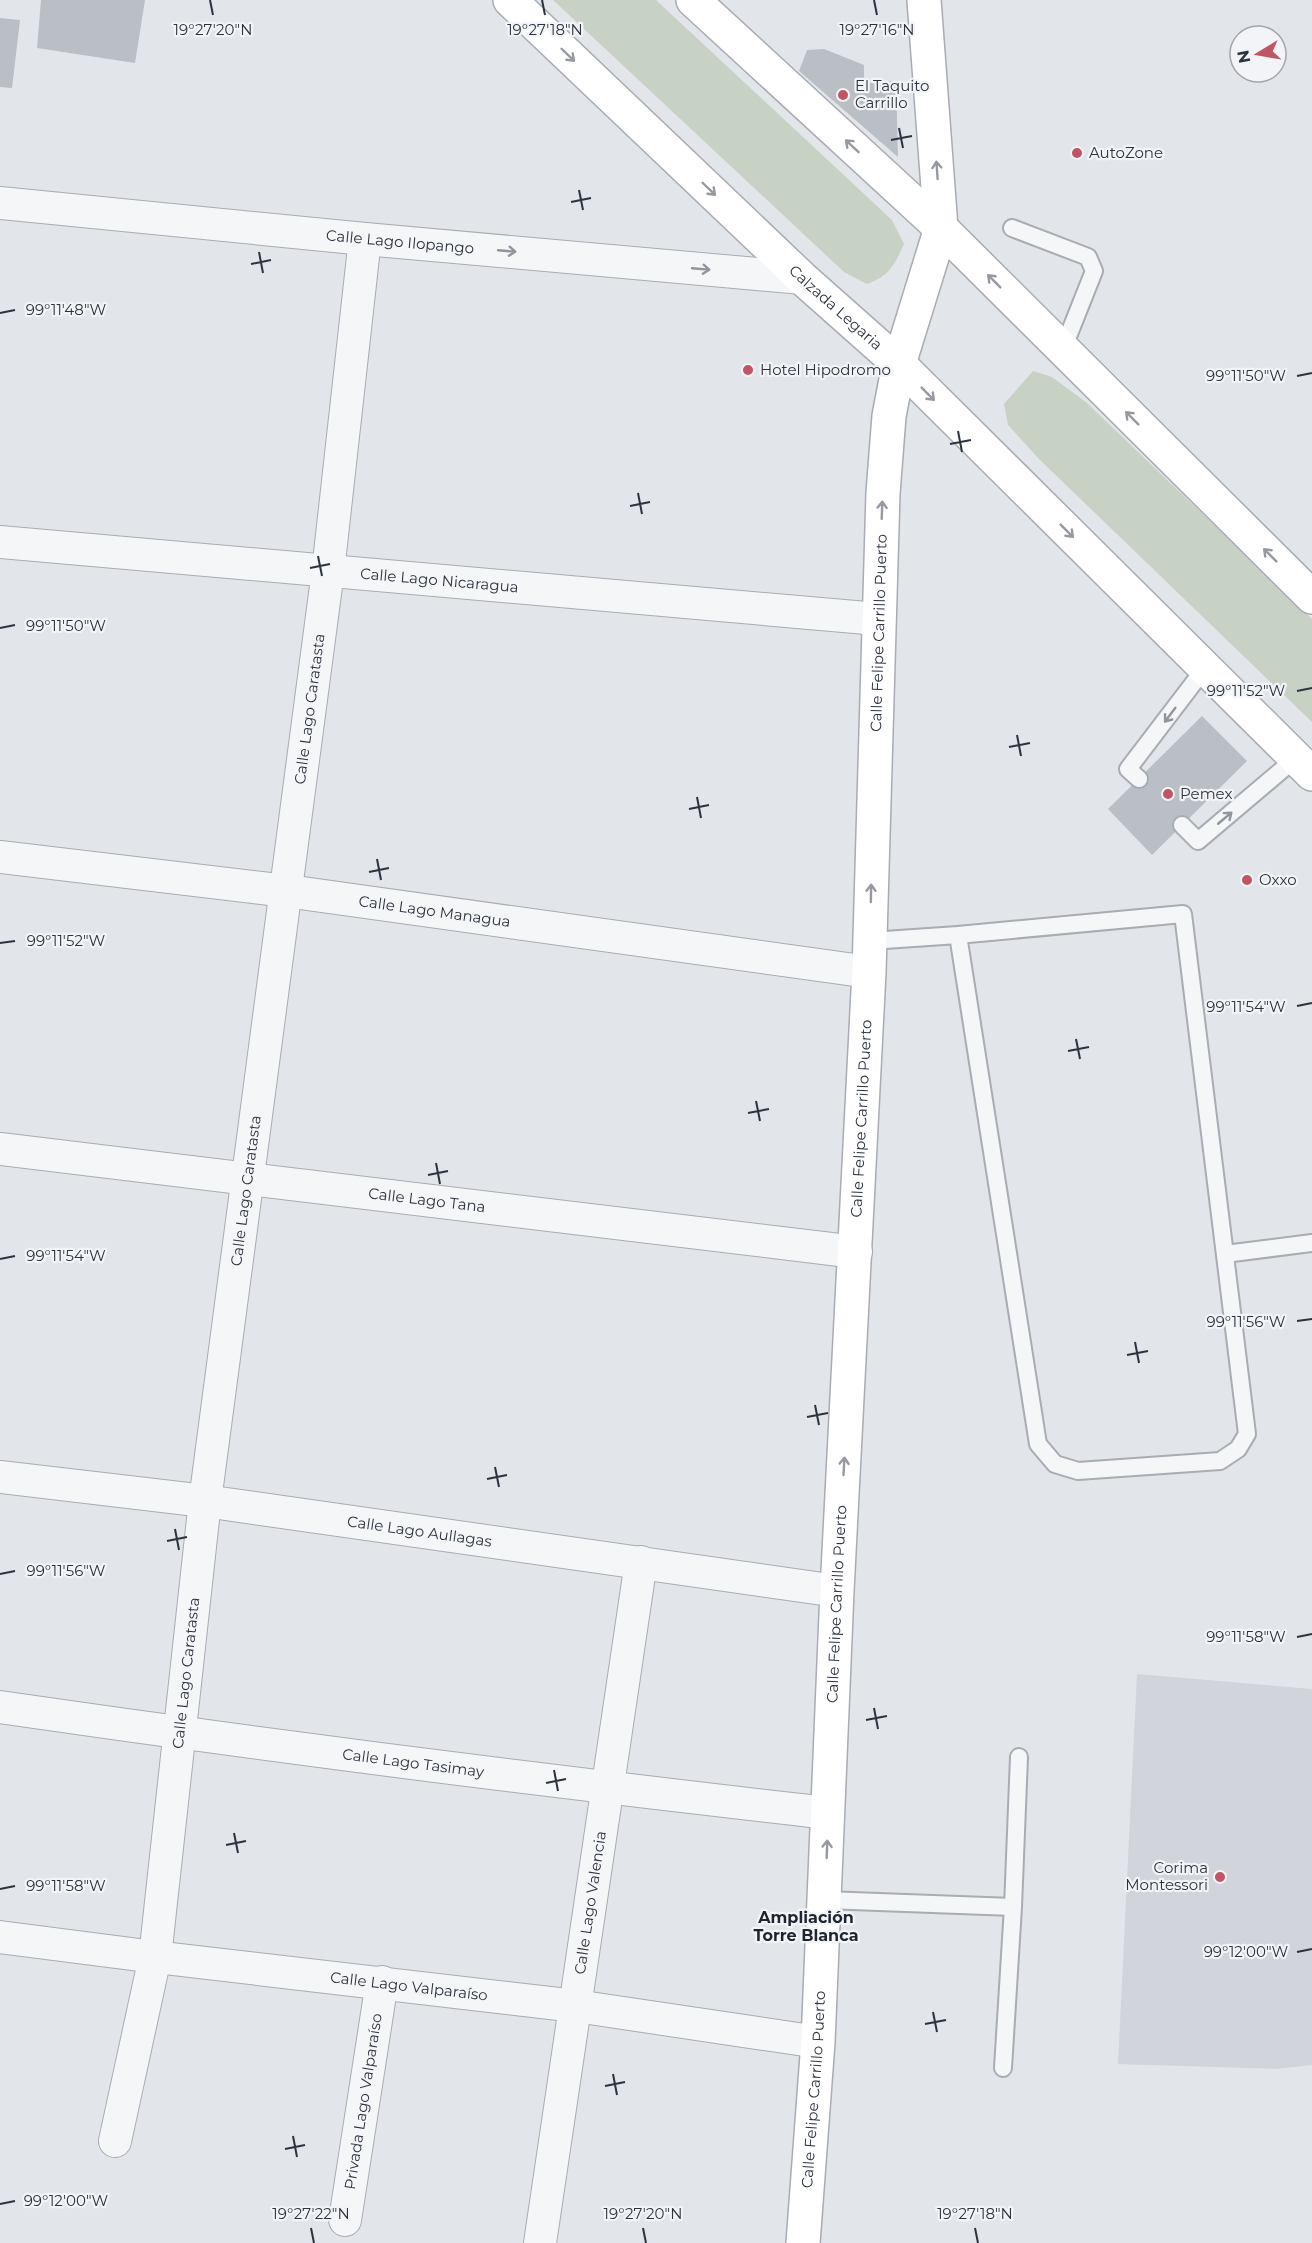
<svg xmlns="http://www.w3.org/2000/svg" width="1312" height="2243" font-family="Montserrat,sans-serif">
  <rect width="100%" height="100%" fill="#e2e5e9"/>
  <path fill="#d1d4db" d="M1137,1674L1312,1689V2065L1276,2069L1118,2064Z"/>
  <path fill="#c8d2c4" d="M553,0H656L892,220L904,244C894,266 889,276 867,284L844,272Z
    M1033,371L1052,377L1087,403L1312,619V722L1039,459L1008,425L1004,404Z"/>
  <path fill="#babec5" d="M41,0H145L135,63L37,48Z
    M0,18L20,20L12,88L0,87Z
    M824,49L864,65V83L896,81L898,157L799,71L807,50Z
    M1202,716L1247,761L1152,855L1108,809Z"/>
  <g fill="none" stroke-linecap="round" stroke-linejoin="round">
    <defs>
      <path id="lane" d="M1012,228L1088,257L1094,271L1063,349
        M1139,779L1128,769L1205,668
        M1182,825L1198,841L1296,758
        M870,941L958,935L1183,914L1247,1434L1238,1449L1220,1461L1078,1471L1055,1464L1038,1444L958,935
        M1225,1254L1312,1243
        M825,1900L1013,1907
        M1003,2068L1013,1907L1019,1757"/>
      <g id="street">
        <path id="s1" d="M0,203L365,239L802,278"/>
        <path id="s2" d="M0,542L878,619"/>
        <path id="s3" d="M0,857L287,891L869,972"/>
        <path id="s4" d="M0,1149L856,1252"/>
        <path id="s5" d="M0,1477L205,1501L837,1591"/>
        <path id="s6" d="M0,1707C276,1747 552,1782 828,1813"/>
        <path id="s7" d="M0,1937L155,1957L576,2006L818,2042"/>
        <path id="s8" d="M115,2141L155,1957L205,1501L328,571L365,239"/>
        <path id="s9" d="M345,2220L382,1982"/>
        <path id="s10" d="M540,2243L641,1562"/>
      </g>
      <g id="secondary">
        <path id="s11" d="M510,0L802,278L899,364L1312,774"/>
        <path d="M693,0L941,228L1312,597"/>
        <path id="s12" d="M803,2243L818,2042L837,1591L869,972L883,493L889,416L899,364L941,228L924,0"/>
      </g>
    </defs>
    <use href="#lane" stroke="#a8acb3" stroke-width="20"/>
    <use href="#street" stroke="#a8acb3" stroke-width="34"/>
    <use href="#secondary" stroke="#a8acb3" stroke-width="36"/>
    <use href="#lane" stroke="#f5f6f8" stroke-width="16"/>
    <use href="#street" stroke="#f5f6f8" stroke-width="32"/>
    <use href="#secondary" stroke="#fff" stroke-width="33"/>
  </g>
  <defs><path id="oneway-shaft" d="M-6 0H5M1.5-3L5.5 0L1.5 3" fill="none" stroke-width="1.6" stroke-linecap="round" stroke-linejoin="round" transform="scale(1.5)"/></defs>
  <g stroke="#96999f">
    <use href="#oneway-shaft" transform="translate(568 55) rotate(44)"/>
    <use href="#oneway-shaft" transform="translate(852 146) rotate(-137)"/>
    <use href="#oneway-shaft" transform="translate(937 170) rotate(-94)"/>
    <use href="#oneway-shaft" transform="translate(709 189) rotate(44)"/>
    <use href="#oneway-shaft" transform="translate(994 281) rotate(-135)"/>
    <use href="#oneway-shaft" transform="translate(928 394) rotate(45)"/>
    <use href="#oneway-shaft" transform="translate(1132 418) rotate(-135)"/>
    <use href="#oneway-shaft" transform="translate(882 510) rotate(-88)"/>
    <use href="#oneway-shaft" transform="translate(1067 531) rotate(45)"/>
    <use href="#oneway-shaft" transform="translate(1270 555) rotate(-135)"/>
    <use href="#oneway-shaft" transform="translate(871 893) rotate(-89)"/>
    <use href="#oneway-shaft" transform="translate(844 1466) rotate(-87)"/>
    <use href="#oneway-shaft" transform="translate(827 1849) rotate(-88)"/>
  </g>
  <g stroke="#90949c">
    <use href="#oneway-shaft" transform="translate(507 251) rotate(5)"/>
    <use href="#oneway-shaft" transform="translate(701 269) rotate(5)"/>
    <use href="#oneway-shaft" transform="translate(1170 715) rotate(127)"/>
    <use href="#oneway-shaft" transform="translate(1225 818) rotate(-40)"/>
  </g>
  <path fill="none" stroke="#2c333f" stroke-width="2" d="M210,0L213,15M542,0L545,15M874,0L877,15M899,128L903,148M891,140L912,136M579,190L583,210M571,202L591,198M259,252L263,273M251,264L271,260M0,313L15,310M1297,376L1312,373M958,431L962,452M950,444L971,440M638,493L642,514M630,506L650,502M318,556L322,576M310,568L330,564M0,628L15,625M1297,691L1312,688M1017,735L1021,756M1009,747L1030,743M697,797L701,818M689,809L709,805M377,859L381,880M369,872L389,868M0,943L15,941M1297,1006L1312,1003M1076,1039L1080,1059M1068,1051L1089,1047M756,1101L760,1121M748,1113L769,1109M436,1163L440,1184M428,1175L448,1171M0,1259L15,1256M1297,1321L1312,1319M1135,1342L1139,1363M1127,1355L1148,1351M815,1405L819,1425M807,1417L828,1413M495,1467L499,1487M487,1479L507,1475M175,1529L179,1550M167,1541L187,1537M0,1574L15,1571M1297,1637L1312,1634M874,1708L878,1729M866,1720L887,1716M554,1770L558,1791M546,1783L566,1779M234,1833L238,1853M226,1845L246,1841M0,1889L15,1886M1297,1952L1312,1949M933,2012L937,2032M925,2024L946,2020M613,2074L617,2095M605,2086L625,2082M293,2136L297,2157M285,2149L305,2145M0,2204L15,2201M311,2228L314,2243M643,2228L646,2243M975,2228L978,2243"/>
  <g fill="#c05565" stroke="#f2f4f7" stroke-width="2">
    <circle cx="843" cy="95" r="6"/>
    <circle cx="1077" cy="153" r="6"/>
    <circle cx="748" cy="370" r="6"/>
    <circle cx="1168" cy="794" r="6"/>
    <circle cx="1247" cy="880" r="6"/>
    <circle cx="1220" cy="1877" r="6"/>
  </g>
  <g text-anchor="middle" stroke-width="4.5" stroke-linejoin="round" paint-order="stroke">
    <g font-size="15" fill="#2c333f" stroke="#f2f4f7" text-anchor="start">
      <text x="855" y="91">El Taquito<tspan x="855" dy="17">Carrillo</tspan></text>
      <text x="1089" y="158">AutoZone</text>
      <text x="760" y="375">Hotel Hipodromo</text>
      <text x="1180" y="799">Pemex</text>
      <text x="1259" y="885">Oxxo</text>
      <text x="1208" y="1873" text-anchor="end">Corima<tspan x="1208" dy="17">Montessori</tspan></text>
    </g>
    <g font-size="15" fill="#2c333f" stroke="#f2f4f7">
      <text dy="5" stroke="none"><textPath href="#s1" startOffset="402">Calle Lago Ilopango</textPath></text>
      <text dy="5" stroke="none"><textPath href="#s11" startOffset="448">Calzada Legaria</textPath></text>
      <text dy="5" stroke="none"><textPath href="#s2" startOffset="441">Calle Lago Nicaragua</textPath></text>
      <text dy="5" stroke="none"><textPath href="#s12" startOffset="1612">Calle Felipe Carrillo Puerto</textPath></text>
      <text dy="5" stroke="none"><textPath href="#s8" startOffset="1446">Calle Lago Caratasta</textPath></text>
      <text dy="5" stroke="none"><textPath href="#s3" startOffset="438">Calle Lago Managua</textPath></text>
      <text dy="5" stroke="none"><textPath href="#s12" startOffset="1126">Calle Felipe Carrillo Puerto</textPath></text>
      <text dy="5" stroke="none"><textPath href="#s8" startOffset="960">Calle Lago Caratasta</textPath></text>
      <text dy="5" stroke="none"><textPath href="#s4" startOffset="430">Calle Lago Tana</textPath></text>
      <text dy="5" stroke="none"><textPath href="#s5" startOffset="423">Calle Lago Aullagas</textPath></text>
      <text dy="5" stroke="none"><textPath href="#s12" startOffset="640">Calle Felipe Carrillo Puerto</textPath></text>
      <text dy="5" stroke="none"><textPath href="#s8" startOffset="474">Calle Lago Caratasta</textPath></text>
      <text dy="5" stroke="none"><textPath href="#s6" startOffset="417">Calle Lago Tasimay</textPath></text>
      <text dy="5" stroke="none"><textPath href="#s10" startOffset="344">Calle Lago Valencia</textPath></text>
      <text dy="5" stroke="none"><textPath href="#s7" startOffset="412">Calle Lago Valparaíso</textPath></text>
      <text dy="5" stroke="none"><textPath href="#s12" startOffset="154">Calle Felipe Carrillo Puerto</textPath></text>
      <text dy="5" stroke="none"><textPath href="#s9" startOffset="120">Privada Lago Valparaíso</textPath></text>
    </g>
    <g font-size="16" font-weight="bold" fill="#1e2430" stroke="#f2f4f7">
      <text x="806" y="1923">Ampliación<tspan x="806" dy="18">Torre Blanca</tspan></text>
    </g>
  </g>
  <g font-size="15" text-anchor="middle" fill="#2c333f" stroke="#f2f4f7" stroke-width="4.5" stroke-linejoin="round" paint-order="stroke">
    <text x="213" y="35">19°27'20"N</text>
    <text x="545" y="35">19°27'18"N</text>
    <text x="877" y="35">19°27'16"N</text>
    <text x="66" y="315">99°11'48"W</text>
    <text x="1246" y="381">99°11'50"W</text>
    <text x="66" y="631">99°11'50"W</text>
    <text x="1246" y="696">99°11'52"W</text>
    <text x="66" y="946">99°11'52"W</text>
    <text x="1246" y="1012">99°11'54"W</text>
    <text x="66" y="1261">99°11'54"W</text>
    <text x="1246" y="1327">99°11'56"W</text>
    <text x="66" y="1576">99°11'56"W</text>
    <text x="1246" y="1642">99°11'58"W</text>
    <text x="66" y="1891">99°11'58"W</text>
    <text x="1246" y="1957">99°12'00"W</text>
    <text x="66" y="2206">99°12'00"W</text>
    <text x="311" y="2219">19°27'22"N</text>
    <text x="643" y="2219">19°27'20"N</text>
    <text x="975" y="2219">19°27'18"N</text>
  </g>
  <g transform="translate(1258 54) rotate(259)"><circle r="28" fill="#f2f4f7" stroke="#a3a7ad" stroke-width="1.5"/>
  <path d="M0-4.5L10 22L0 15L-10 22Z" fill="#c05565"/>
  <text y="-9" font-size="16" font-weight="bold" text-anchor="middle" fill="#2c333f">N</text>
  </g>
</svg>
